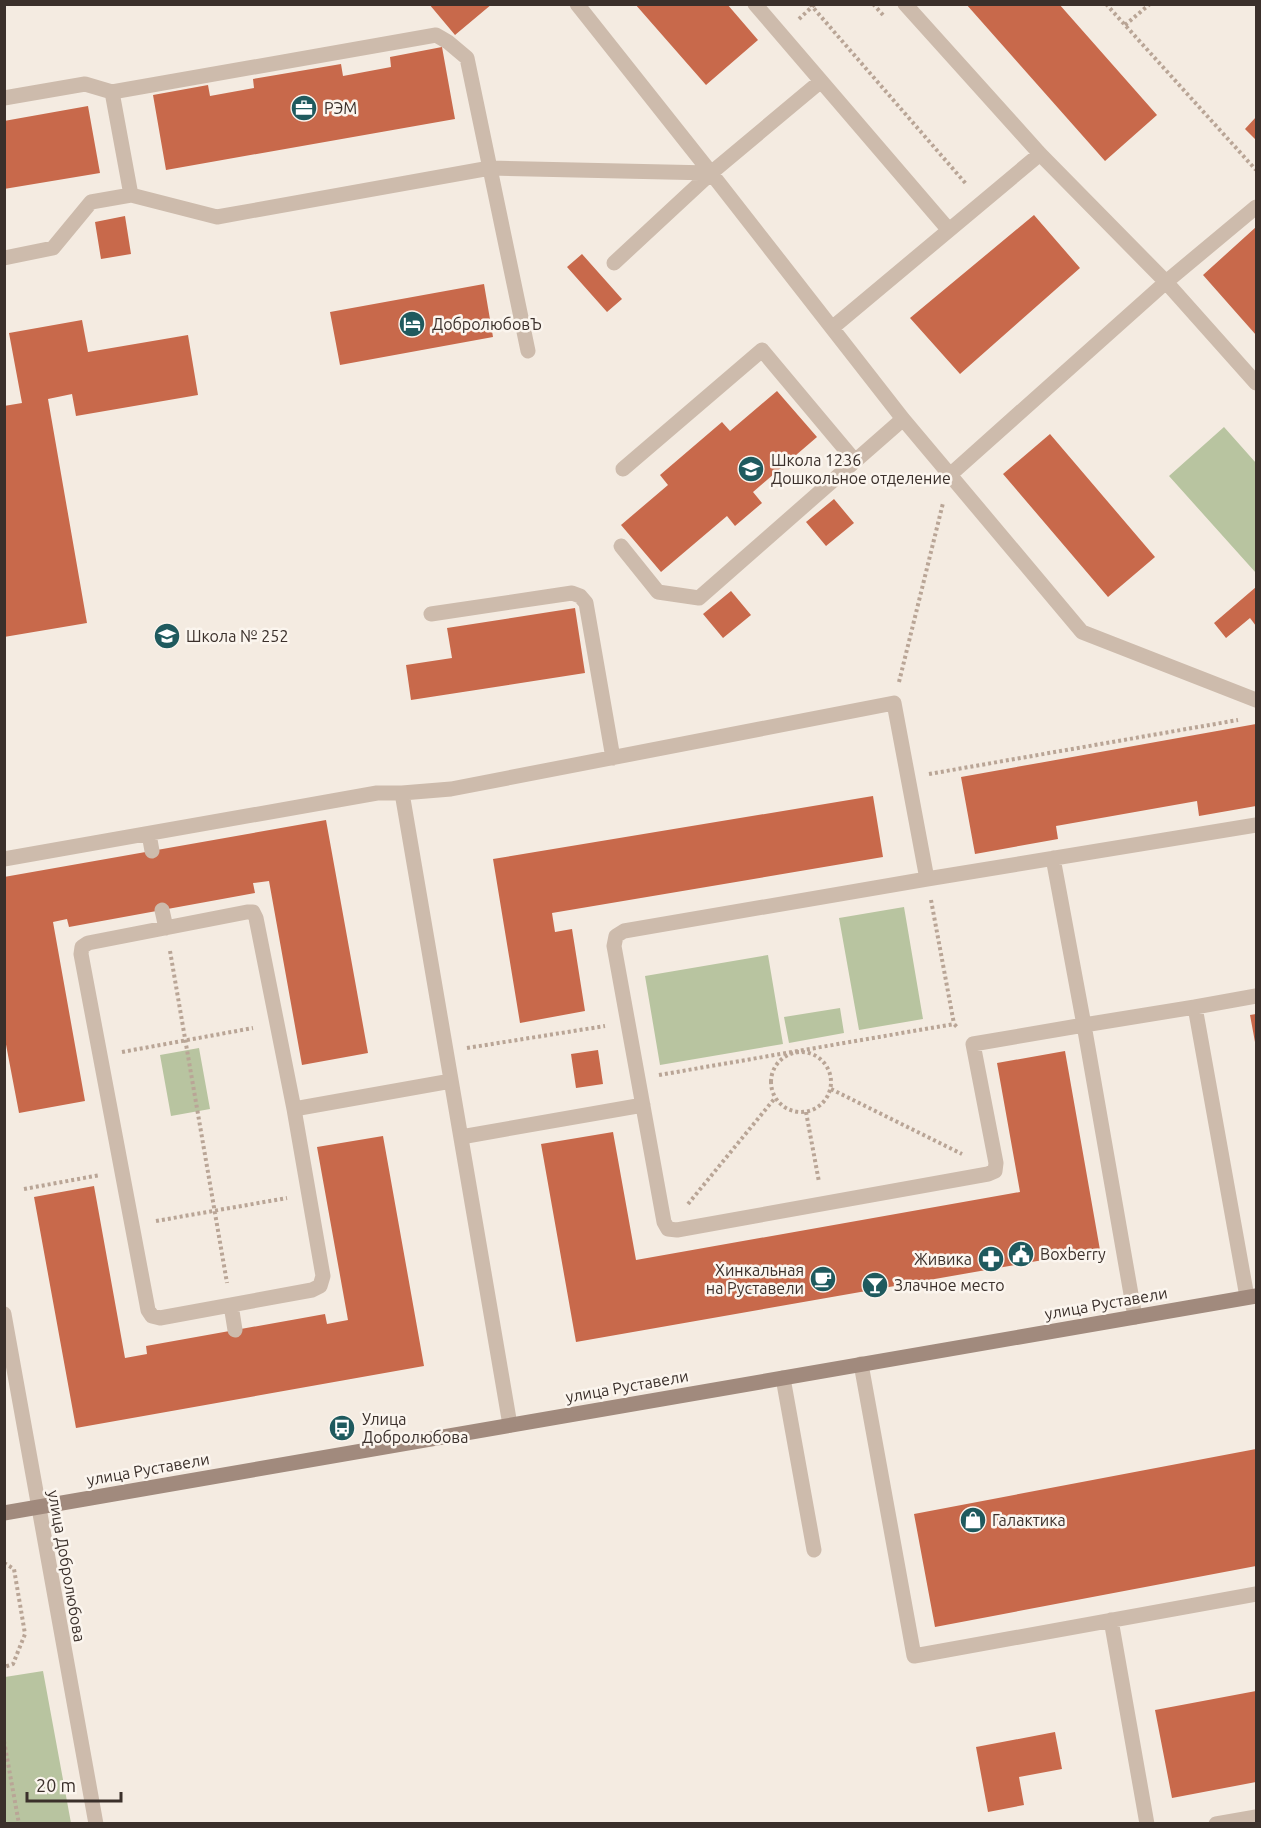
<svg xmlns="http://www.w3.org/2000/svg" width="1261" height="1828" font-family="Ubuntu,sans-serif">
  <rect width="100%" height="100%" fill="#f4ebe1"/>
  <path fill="#b8c4a0" d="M1224,427L1256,463V573L1169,476Z
    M904,907L923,1019L859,1030L839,918Z
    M768,955L783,1044L660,1065L645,976Z
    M840,1008L844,1033L789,1043L784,1017Z
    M199,1048L210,1109L171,1116L160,1055Z
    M43,1671L71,1823H5V1677Z"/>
  <path fill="#c8694b" d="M429,4H492L455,35Z
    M635,4H727L758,40L706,85Z
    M966,4H1059L1157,115L1105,161Z
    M442,47L455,119L166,170L153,95L208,85L210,96L254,88L253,79L341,64L343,76L391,67L390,57Z
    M88,106L100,173L4,189V121Z
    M1256,117V140L1245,129Z
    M1034,215L1080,268L960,374L910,318Z
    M125,216L131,254L101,259L95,222Z
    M1256,227V335L1203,275Z
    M582,254L622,299L607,312L567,267Z
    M484,284L493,337L340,365L330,312Z
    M82,320L88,352L188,335L198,395L76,416L72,394L48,399L87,623L4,637V406L22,403L9,333Z
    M777,391L817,437L753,492L762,503L735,526L727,516L661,572L621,525L668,485L660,475L722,422L730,431Z
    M1050,434L1155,557L1108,597L1003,474Z
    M834,499L854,523L826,546L806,522Z
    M1256,587V626L1250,618L1226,638L1214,623Z
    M731,591L751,615L723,638L703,614Z
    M575,608L585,673L411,700L406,665L452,658L447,628Z
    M1256,724V806L1199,816L1197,801L1056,826L1058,839L975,854L961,777Z
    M873,796L883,857L552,913L555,932L572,929L585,1011L520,1023L493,859Z
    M326,820L368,1053L302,1065L269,881L253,883L255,893L69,927L67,919L53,922L85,1101L19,1113L4,1034V877Z
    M1256,1014V1042H1255L1250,1015Z
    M598,1050L603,1084L576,1088L571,1054Z
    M1065,1051L1100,1250L576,1342L541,1144L613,1132L636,1260L1020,1192L997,1063Z
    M383,1136L424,1366L76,1428L34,1197L94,1186L125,1358L147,1354L146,1346L325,1314L327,1324L348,1320L317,1147Z
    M1256,1449V1566L935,1627L914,1514Z
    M1256,1691V1782L1172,1798L1155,1710Z
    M1055,1732L1062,1769L1019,1777L1024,1805L988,1812L976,1747Z"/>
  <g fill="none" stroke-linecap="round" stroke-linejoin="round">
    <path stroke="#b9a596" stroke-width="4" stroke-dasharray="3 3" stroke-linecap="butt" d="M810,4L967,185
      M873,4L883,15
      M1106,4L1256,170
      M799,19L815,4
      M1125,25L1150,4
      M899,682L943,503
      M929,774L1238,720
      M931,900L954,1024
      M170,951L227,1283
      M467,1048L605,1026
      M771 1082a30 30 0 1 1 60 0a30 30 0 1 1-60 0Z
      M122,1052L253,1028
      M659,1075L954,1024L958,1028
      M831,1089L962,1154
      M806,1112L819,1182
      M24,1189L100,1175
      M688,1204L775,1098
      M156,1221L287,1198
      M4,1563L14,1569L25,1634L13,1664L4,1667
      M4,1741L19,1824"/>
    <path stroke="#cdbbac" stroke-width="15" d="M577,4L711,173
      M755,4L948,229
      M905,4L1040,154L1166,282L1256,383
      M112,92L436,35L448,42L467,58L528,351
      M4,98L85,84L112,92L131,195
      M4,258L53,248L91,202L131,195L217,217L490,168L711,173L903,419L1082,632L1256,700
      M614,263L711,173L821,81
      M832,328L1040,154
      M623,469L762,350L855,461
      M951,474L1166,282L1256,207
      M621,546L658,592L699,598L903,419
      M431,614L572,593L580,596L586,603L613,758
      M402,793L510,1425
      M149,834L152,851
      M1053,858L1084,1025L1195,1007
      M4,859L377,793H402L451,789L894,703L927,879
      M162,910L166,928
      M247,912H253L256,918L294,1109L323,1276L320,1286L312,1290L160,1318L152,1316L148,1310L81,954L82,947L88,943Z
      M294,1109L451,1081
      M461,1137L643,1105
      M1247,1297L1195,1007L1256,996
      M231,1305L235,1330
      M1135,1317L1084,1025L973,1044L996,1163L995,1171L988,1174L677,1230L668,1229L664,1222L614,946L616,936L624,931L927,879L1256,825
      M861,1364L914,1656L1256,1594
      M783,1378L814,1550
      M1111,1620L1147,1824
      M1216,1824L1256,1817"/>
    <path stroke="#cdbbac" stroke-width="15" d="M4,1314L96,1824"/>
    <path stroke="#a18a7d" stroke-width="15" d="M4,1513L1256,1296"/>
  </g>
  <defs>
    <symbol id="office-disc" viewBox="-11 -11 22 22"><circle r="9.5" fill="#1f5a5e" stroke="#fbf5ee"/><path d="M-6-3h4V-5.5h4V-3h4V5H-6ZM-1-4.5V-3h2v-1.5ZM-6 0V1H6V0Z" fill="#fff"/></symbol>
    <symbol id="hotel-disc" viewBox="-11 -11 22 22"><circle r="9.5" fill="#1f5a5e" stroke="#fbf5ee"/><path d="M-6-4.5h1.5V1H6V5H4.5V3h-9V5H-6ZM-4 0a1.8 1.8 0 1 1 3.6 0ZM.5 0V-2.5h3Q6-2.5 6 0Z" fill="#fff"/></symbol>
    <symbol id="school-disc" viewBox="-11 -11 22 22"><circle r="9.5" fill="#1f5a5e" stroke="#fbf5ee"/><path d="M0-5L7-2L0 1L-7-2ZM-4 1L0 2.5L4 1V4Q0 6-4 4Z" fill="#fff"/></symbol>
    <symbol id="civic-disc" viewBox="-11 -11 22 22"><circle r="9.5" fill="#1f5a5e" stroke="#fbf5ee"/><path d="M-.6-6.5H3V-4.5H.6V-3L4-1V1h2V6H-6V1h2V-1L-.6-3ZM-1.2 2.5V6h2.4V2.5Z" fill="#fff"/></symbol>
    <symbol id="pharmacy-disc" viewBox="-11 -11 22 22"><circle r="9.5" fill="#1f5a5e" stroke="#fbf5ee"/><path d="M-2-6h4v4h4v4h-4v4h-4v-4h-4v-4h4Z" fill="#fff"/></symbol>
    <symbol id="cafe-disc" viewBox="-11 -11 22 22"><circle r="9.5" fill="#1f5a5e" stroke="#fbf5ee"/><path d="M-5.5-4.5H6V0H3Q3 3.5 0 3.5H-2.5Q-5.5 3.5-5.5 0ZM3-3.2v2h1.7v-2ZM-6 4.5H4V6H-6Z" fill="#fff"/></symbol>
    <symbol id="bar-disc" viewBox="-11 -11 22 22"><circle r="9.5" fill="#1f5a5e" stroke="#fbf5ee"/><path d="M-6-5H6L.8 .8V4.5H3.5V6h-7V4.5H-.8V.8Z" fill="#fff"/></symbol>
    <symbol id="bus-disc" viewBox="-11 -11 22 22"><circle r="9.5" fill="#1f5a5e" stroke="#fbf5ee"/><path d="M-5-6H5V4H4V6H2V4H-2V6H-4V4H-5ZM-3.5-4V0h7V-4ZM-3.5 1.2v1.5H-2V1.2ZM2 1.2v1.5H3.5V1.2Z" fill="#fff"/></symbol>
    <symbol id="shop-disc" viewBox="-11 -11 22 22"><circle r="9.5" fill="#1f5a5e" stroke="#fbf5ee"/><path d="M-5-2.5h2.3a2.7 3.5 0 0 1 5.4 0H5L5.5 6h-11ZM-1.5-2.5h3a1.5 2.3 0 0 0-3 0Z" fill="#fff"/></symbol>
  </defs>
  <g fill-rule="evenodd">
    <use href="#office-disc" x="289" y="93" width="30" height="30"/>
    <use href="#hotel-disc" x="397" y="309" width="30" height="30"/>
    <use href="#school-disc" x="736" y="454" width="30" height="30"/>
    <use href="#school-disc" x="152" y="621" width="30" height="30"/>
    <use href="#civic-disc" x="1006" y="1239" width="30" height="30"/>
    <use href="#pharmacy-disc" x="976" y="1244" width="30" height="30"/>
    <use href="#cafe-disc" x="808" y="1264" width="30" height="30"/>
    <use href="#bar-disc" x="860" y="1270" width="30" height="30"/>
    <use href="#bus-disc" x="327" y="1413" width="30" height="30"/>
    <use href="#shop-disc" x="958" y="1505" width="30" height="30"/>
  </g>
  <g text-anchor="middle" stroke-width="5" stroke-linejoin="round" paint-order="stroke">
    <g font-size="16" fill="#3b302b" stroke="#fbf5ee" text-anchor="start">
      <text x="324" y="114">РЭМ</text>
      <text x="432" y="330">ДобролюбовЪ</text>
      <text x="771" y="466">Школа 1236<tspan x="771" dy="18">Дошкольное отделение</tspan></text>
      <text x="186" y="642">Школа № 252</text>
      <text x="1040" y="1260">Boxberry</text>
      <text x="972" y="1265" text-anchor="end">Живика</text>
      <text x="804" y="1276" text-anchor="end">Хинкальная<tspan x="804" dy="18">на Руставели</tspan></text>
      <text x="894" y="1291">Злачное место</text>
      <text x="362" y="1425">Улица<tspan x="362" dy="18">Добролюбова</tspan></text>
      <text x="992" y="1526">Галактика</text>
    </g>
    <g font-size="16" fill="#3b302b" stroke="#fbf5ee">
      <text transform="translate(1106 1303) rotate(-10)" y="6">улица Руставели</text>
      <text transform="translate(627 1386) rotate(-10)" y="6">улица Руставели</text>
      <text transform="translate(148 1469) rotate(-10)" y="6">улица Руставели</text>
      <text transform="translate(67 1566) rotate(80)" y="6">улица Добролюбова</text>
    </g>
  </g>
  <rect width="1261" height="1828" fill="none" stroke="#3b302b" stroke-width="12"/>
  <path d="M27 1792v9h94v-9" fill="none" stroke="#3b302b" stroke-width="3"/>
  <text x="36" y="1792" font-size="18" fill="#3b302b" stroke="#fbf5ee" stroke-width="4.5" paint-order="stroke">20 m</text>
</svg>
